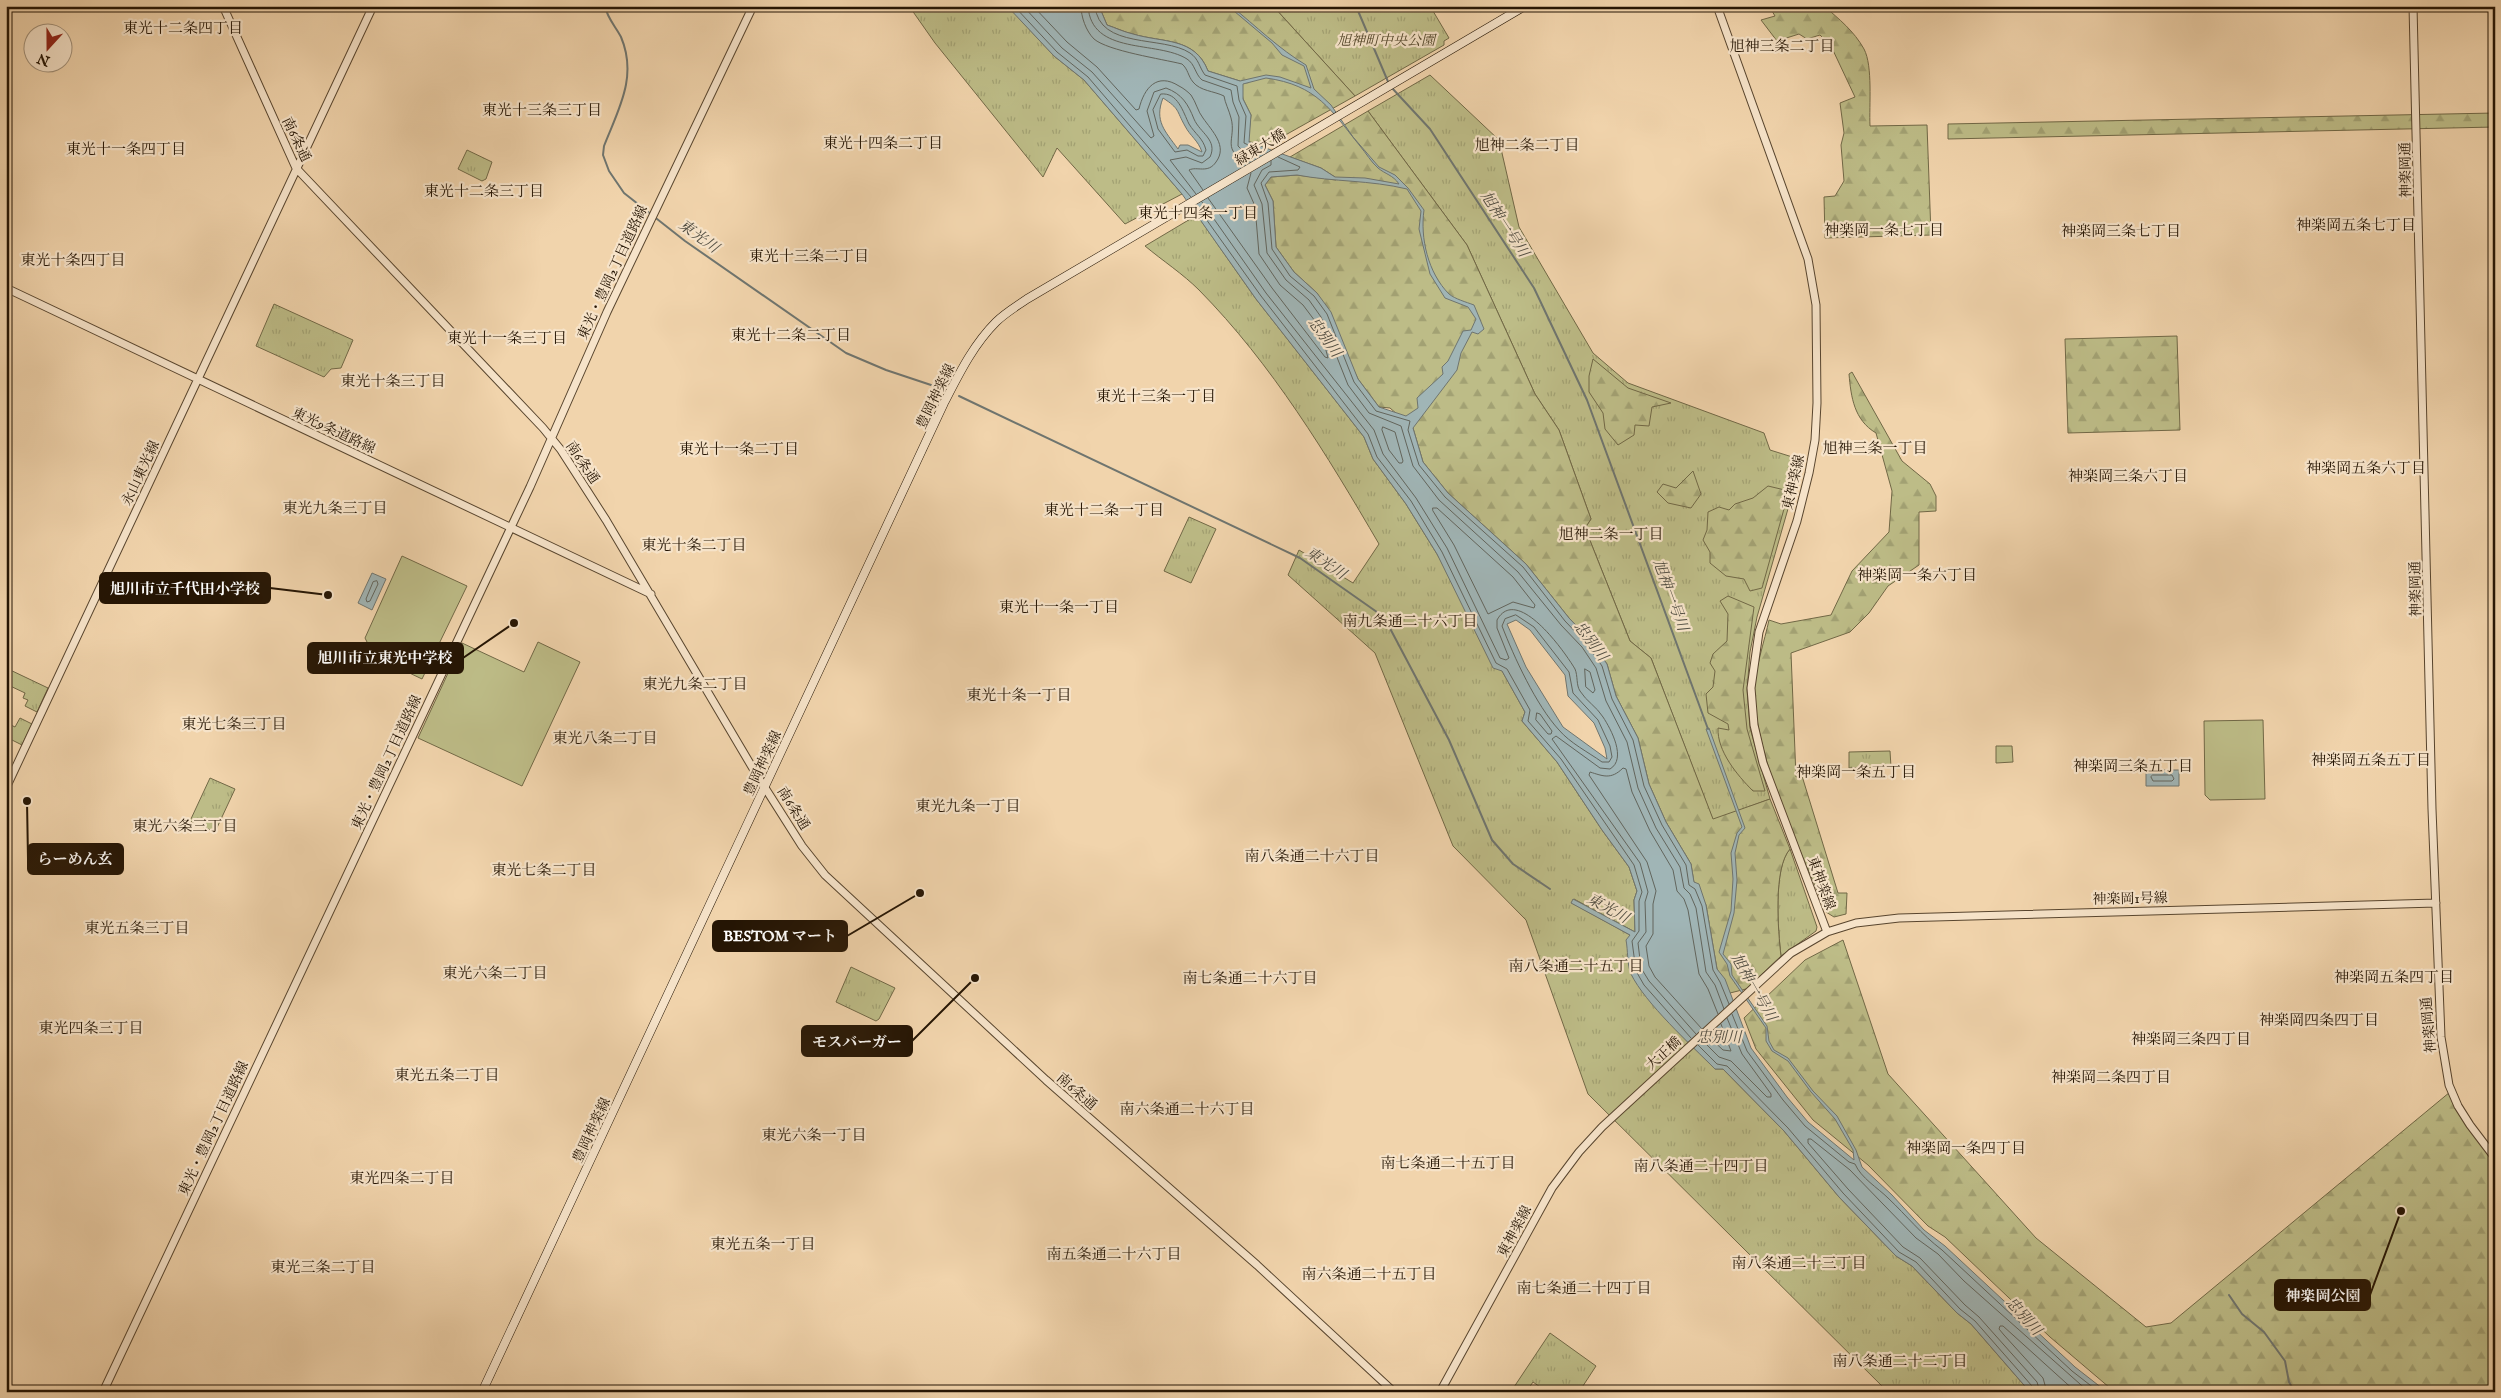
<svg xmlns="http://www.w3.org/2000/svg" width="2501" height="1398" font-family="'IM FELL English','Noto Serif JP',serif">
  <defs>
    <pattern id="grass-tufts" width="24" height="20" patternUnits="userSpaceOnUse" patternTransform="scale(1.25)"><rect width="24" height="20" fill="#bdbc87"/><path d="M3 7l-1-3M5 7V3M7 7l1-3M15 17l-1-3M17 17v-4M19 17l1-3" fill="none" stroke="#a2a173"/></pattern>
    <pattern id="forest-firs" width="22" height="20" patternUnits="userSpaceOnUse" patternTransform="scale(1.25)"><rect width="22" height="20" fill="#bdbc87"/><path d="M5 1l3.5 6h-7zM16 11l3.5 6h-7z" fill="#a2a173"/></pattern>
  </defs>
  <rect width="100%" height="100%" fill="#f1d4ac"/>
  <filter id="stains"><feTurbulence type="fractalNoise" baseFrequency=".004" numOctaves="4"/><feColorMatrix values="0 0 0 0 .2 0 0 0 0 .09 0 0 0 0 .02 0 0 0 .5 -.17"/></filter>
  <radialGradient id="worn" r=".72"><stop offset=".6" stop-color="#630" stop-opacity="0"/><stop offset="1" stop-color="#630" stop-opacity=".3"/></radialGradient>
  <path fill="url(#grass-tufts)" stroke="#716846" d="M909,6H1008L1054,56L1084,80L1182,194L1125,224L1057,148L1043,177L935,43Z
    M1273,6H1430L1449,38L1444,41V45L1355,96Z
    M1430,75L1499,140L1519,227L1593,353L1628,383L1764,433L1770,450L1802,460L1757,617L1750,652L1747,690L1750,728L1770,799L1713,820L1651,658L1630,641L1585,528L1591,519L1559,430L1535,394L1467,245L1368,111Z
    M467,150L492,162L486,179L482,181L458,169Z
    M1197,215L1256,299L1364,437L1373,459L1406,504L1437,554L1525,712L1522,721L1557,762L1602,830L1629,867L1637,891L1634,900L1635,932L1574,899L1572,903L1630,935V972L1640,988L1680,1034L1715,1069H1723L1784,1131L1839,1197L1896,1256L1912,1266L1957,1313L1971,1324L2030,1392H1888L1588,1094L1526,920L1453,846L1375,653L1288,575L1299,550L1353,583L1379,544C1327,455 1272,364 1199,290C1183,274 1163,261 1145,246Z
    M274,304L353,340L341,368L331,369L324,377L256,346Z
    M1189,517L1216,529L1191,583L1164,571Z
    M6,668L48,688L37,712L25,706L28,700L23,698L25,693L6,684Z
    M20,718L32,724L22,745L6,737L9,724L15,727Z
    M1996,746H2012L2013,762L1996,763Z
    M1890,751L1891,767L1849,768V752Z
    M210,778L235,789L215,832L190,821Z
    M1790,849L1817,927L1816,931L1781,956C1778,931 1773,867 1790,849Z
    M851,967L895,988L879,1019L876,1021L836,1002Z
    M1550,1333L1596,1366L1579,1392H1547L1533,1382L1526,1392L1512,1390Z"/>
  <path fill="url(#forest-firs)" stroke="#716846" d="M1099,6H1273L1355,96L1264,147L1248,141L1251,115L1243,99L1240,81L1208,71C1195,37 1163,43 1133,34C1124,32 1116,28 1107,25Z
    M1769,6H1824C1839,19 1854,31 1864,49C1873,66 1869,105 1870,126L1927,125L1931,235L1825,238L1824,197L1835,196L1844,181L1841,145L1844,133L1840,103L1855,97L1831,46L1820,35L1807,39L1799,34L1777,41L1761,20L1775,16Z
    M1368,111L1467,245L1535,394L1559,430L1591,519L1585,528L1630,641L1651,658L1713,819L1770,799L1790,849C1773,868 1778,931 1781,956L1746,989L1730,993L1717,969L1706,905L1694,883L1691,864L1666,822L1649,784L1638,738L1616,696L1607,664L1590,640L1569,618L1526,564L1448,493L1423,462L1413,428L1390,408L1379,407L1358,379L1317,293L1294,272L1276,247L1273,201L1265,185L1271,177L1297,175L1336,180L1335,177L1321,168L1290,157Z
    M2495,113V127L1948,139V124Z
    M2177,336L2180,430L2068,433L2065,339Z
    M1593,359L1628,388L1671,403L1652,407L1649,426L1635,425L1634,435L1618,445L1605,429L1603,413L1589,392V376Z
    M1852,372L1902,461L1930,484L1936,496V511L1919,512V565L1888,586L1869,613L1850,632L1791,653L1796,777L1802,776L1838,893H1847L1846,914L1834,917L1826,912C1799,846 1757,763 1754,691C1754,673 1765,639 1769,620L1781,624L1831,615L1852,571L1889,532L1892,491L1876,433C1854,420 1851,397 1849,374Z
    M1693,471L1701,494L1691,508L1668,503L1657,492L1663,484L1676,488Z
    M1768,486L1789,491L1762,588L1750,591L1744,579L1726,576L1710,563V552L1703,540L1707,530L1708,512L1719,507L1729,510L1735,504L1753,498Z
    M1728,596L1754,607L1743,690L1747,729L1765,791H1753C1737,775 1717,751 1718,728L1729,730L1728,724L1708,713L1706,694L1713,687L1715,671L1710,663L1713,654L1727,641L1728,614L1720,601Z
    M1843,940L1888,1074L2036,1238L2146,1327L2171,1323L2450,1092L2462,1119L2495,1162V1392H2118L2110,1388L2050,1337L1945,1237L1928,1226L1868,1165L1813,1120L1756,1049L1744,1018L1805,960Z"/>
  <path fill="#bdbc87" stroke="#716846" d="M402,556L467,586L422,679L374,656L365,638Z
    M538,642L580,662L522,786L418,738L462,643L524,672Z
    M2263,720L2265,799L2210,800L2205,795L2204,721Z"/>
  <path fill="#a0b5b6" stroke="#6f756f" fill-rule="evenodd" d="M1007,6H1099L1107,25C1116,28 1124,32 1133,34C1163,43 1195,37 1208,71L1240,81L1266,75L1280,77L1311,88L1304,66L1282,55L1272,43L1228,6H1231C1256,26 1279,49 1306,65L1314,89L1331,105L1353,137L1379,167L1395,175L1408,188L1424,210C1420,238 1428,273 1449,294C1455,299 1466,302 1474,305L1484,329L1478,334L1472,332L1461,353L1457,370L1413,428L1423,462L1448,493L1526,564L1569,618L1590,640L1607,664L1616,696L1638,738L1649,784L1666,822L1691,864L1694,882L1699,884L1706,905L1717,969L1725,979L1751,1048L1787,1097L1808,1122L1854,1160L1853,1150L1835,1119L1811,1092L1788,1061L1772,1051L1766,1041V1028L1730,976L1727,964L1719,952L1731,911L1733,879L1731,853L1737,833L1742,827L1706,729L1709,728L1745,828L1739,835L1735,853L1737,880L1734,913L1723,954L1731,964L1732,975L1767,1026L1769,1041L1774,1050L1788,1058L1813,1091L1837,1116L1856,1150L1862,1167L1892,1195L1924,1230L1945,1246L2075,1367L2107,1392H2030L1971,1324L1957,1313L1912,1266L1896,1256L1839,1197L1784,1131L1723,1069H1715C1691,1045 1645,1003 1631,974C1627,965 1628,950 1626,940L1630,935L1571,903L1573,899L1635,932L1634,900L1637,891L1629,867L1602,830L1557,762L1522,721L1525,712L1502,671L1493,668L1437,554L1406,504L1373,459L1364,437L1256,299L1182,194L1084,80L1054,56ZM1266,78C1317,85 1331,110 1360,146C1366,153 1371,162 1378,168C1385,174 1393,175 1399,184L1365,178L1335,177L1321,168L1249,142L1251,115L1243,99V84ZM1163,98C1180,109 1176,110 1185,126C1190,136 1198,140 1202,152L1188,145H1180L1178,149C1165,131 1154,121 1163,98ZM1297,175C1334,182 1370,180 1407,189L1421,211L1419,229L1430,274L1445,298L1468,307L1476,319L1471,330L1463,331L1448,361L1442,367L1443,374L1417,398L1418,408L1406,416L1379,407L1358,379L1331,312L1317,293L1294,272L1276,247L1273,201L1265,185L1271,177ZM1516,620L1530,630L1565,675L1568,696L1594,723L1605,748L1607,759L1563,727L1526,667L1507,624Z
    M372,573L386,579L372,610L358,603Z
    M2146,770H2179V786H2146Z"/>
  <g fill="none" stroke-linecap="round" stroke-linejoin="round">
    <path stroke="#62655d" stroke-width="1" d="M1014,6L1057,52L1088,77L1191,197
      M1023,6L1062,48L1092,72L1151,138L1154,136L1147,111L1154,92L1166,88C1182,94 1188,104 1194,119C1200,133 1218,140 1210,157L1202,163L1186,157L1170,160L1196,194
      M1033,6L1067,42L1097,67L1136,110L1139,109C1144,88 1157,72 1179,86C1183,88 1187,91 1191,95C1196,102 1198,112 1203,118C1212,131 1228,146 1216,162C1208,174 1197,166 1189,170L1203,190
      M1081,6C1081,17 1086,31 1094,39C1108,51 1162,59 1182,64C1188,69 1188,76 1193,82C1200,91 1214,91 1224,96C1225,103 1229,110 1231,118C1237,139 1219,151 1250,162
      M1088,6C1091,56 1157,40 1187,59C1195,64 1195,74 1202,80L1231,90L1233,102L1239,117L1238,146L1244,152L1259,157
      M1095,6C1099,50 1163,35 1190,53C1199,59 1199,67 1205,75L1237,86L1239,100L1246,116L1244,143L1266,153
      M1161,94C1178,92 1183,112 1189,124C1195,134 1203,138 1206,150L1203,156H1198L1187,150L1175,152L1158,129L1153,110Z
      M1278,157L1300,167L1298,170L1269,172L1261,183L1268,203L1272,249L1290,276L1314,296L1327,314L1354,382L1376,411L1410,421L1408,430L1419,465L1445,497L1523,567L1565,621L1586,643L1602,666L1612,699L1633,740L1644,786L1662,825L1686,865L1689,885L1695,889L1702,906L1713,970L1720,982L1729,1004
      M1271,161V165L1262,170L1254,185L1262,204L1267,253L1286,280L1309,300L1321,317L1348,385L1369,413L1401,426L1413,466L1439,500L1518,572L1561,625L1582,647L1596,668L1606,701L1627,742L1638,788L1656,828L1680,867L1684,888L1690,894L1696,908L1706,972L1715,985L1724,1009
      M1208,198L1272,288L1325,357L1328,358L1323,339L1315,321L1303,305L1280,285L1259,254L1255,206L1247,188L1251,173
      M1202,202L1266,293L1374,430L1383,454L1416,498L1447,548L1500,658L1506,660L1509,658L1497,628V620C1517,584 1565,652 1575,669C1578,676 1576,685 1580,691C1586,701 1597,707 1603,717C1611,729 1627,759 1610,769L1600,768L1556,736L1552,739L1640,863L1648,892L1645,902L1646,932L1638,943L1641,968L1649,981L1696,1034
      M1196,205L1261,296L1368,434L1377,457L1411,501L1442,552L1496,663L1507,669L1530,710L1528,721L1561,759L1634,865L1642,892L1639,901V931L1632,941L1636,971L1644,985L1691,1038
      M1383,427L1395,432L1403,461L1402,463H1399L1389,450L1382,430Z
      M1433,508H1437L1513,577L1535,605L1534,608L1513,602L1488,614L1454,545L1433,511Z
      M377,581L378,584L370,601L367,602L366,599L373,582Z
      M1516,615L1534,627L1569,672L1573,693L1598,720L1610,746L1612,757L1609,762H1602C1588,752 1570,743 1559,730C1536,705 1514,657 1502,626L1505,619Z
      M1585,669L1590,672L1595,690L1593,693L1586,687Z
      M1537,713L1540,714L1552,731L1551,734H1548L1536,720Z
      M2153,775H2172L2174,779L2172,781H2153L2151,777Z
      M1732,1014L1747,1051L1783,1100L1805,1126L1849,1162L1855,1164C1861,1178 1878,1188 1888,1198C1907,1216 1921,1234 1942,1250L2072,1371L2099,1392
      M1702,1029L1655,977L1649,966L1646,946L1653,934V904L1656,891L1647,862L1589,775L1590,772C1603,776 1611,780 1623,768L1626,769L1632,792L1650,831L1673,870L1677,891L1684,899L1688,910L1699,974L1708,989L1718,1014
      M1708,1036L1723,1050L1731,1051L1721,1024
      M1703,1041L1719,1057L1731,1061L1767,1097H1771V1094L1742,1054L1727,1018
      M1698,1045L1717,1064L1727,1066L1788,1128L1843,1193L1899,1252L1916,1262L1960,1309L1975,1321L2032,1386L2034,1392
      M2040,1392L2037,1382L1979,1317L1965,1305L1920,1258L1903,1247L1848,1189L1808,1143V1139H1811L1850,1170L1916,1238L1938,1254L1964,1281L2089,1392
      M2047,1392L2043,1378L2004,1335L1999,1329L2000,1326H2003L2076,1392"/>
    <path stroke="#6f756f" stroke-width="2" d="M605,6C607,18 616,27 621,37C638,77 618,110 604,146L603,155L609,171L624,193L685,241L846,353L886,370L940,388
      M1356,6L1389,84
      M1392,88L1430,129L1534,288L1587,400L1708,729
      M959,396L1300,558L1384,617L1449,740L1492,840L1513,864L1550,889
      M2229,1295L2242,1314L2264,1332L2285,1361L2289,1382L2295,1392"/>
    <defs>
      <path id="tertiary" d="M223,6L296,168L543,428L561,450L606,520L755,772L802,846L825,875L1046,1080L1257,1265L1394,1392
        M1717,6L1808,259L1816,305L1817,403L1815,440L1809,473L1797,521L1759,632L1751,688L1754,725L1763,763L1827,932
        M2413,6L2432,809L2441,1037L2449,1085L2458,1106L2470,1125L2495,1158
        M6,288L651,594
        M6,788L373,6
        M103,1392L530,487L607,312L753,6
        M1440,1392L1552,1188L1579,1152L1602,1127L1791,953L1827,932L1856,923L1899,918L2436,903"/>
      <path id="secondary" d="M482,1392L944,403C959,374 973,345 996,322C1005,313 1017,306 1027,299L1525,6"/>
    </defs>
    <use href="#tertiary" stroke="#58452e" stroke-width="9"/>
    <use href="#secondary" stroke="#251504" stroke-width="9"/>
    <use href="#tertiary" stroke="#f6e3c9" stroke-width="7"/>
    <use href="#secondary" stroke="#f6e3c9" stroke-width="8"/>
  </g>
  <g text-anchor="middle" stroke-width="4.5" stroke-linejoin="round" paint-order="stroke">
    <g font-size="14" font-style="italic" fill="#53472b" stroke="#f6e3c9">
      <text x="1386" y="45">旭神町中央公園</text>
    </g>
    <g font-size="14" fill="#251504" stroke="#f6e3c9">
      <text transform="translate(297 139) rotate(64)" y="5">南6条通</text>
      <text transform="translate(1260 147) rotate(-31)" y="5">緑東大橋</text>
      <text transform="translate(2405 170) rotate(-91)" y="5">神楽岡通</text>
      <text transform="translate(612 272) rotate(-65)" y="5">東光・豊岡2丁目道路線</text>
      <text transform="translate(935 396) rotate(-64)" y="5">豊岡神楽線</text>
      <text transform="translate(334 430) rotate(25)" y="5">東光9条道路線</text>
      <text transform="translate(583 462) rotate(56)" y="5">南6条通</text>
      <text transform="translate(140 473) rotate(-65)" y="5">永山東光線</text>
      <text transform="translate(1793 482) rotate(-77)" y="5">東神楽線</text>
      <text transform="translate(2415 589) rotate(-91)" y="5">神楽岡通</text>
      <text transform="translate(386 762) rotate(-65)" y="5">東光・豊岡2丁目道路線</text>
      <text transform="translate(762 763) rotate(-65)" y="5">豊岡神楽線</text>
      <text transform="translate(794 808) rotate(58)" y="5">南6条通</text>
      <text transform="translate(1822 883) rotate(70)" y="5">東神楽線</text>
      <text transform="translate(2130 898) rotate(-1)" y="5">神楽岡1号線</text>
      <text transform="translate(2428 1025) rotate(-95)" y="5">神楽岡通</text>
      <text transform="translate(1663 1053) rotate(-42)" y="5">大正橋</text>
      <text transform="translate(1077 1091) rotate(41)" y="5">南6条通</text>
      <text transform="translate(213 1128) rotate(-65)" y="5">東光・豊岡2丁目道路線</text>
      <text transform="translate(591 1130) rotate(-65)" y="5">豊岡神楽線</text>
      <text transform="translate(1514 1231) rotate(-62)" y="5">東神楽線</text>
    </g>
    <g font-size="15" fill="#251504" stroke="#f6e3c9">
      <text x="183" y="33">東光十二条四丁目</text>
      <text x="1782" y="51">旭神三条二丁目</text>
      <text x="542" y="115">東光十三条三丁目</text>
      <text x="883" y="148">東光十四条二丁目</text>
      <text x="1527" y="150">旭神二条二丁目</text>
      <text x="126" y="154">東光十一条四丁目</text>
      <text x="484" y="196">東光十二条三丁目</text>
      <text x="1198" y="218">東光十四条一丁目</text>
      <text x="2356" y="230">神楽岡五条七丁目</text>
      <text x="1884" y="235">神楽岡一条七丁目</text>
      <text x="2121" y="236">神楽岡三条七丁目</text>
      <text x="809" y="261">東光十三条二丁目</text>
      <text x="73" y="265">東光十条四丁目</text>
      <text x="791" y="340">東光十二条二丁目</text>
      <text x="507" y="343">東光十一条三丁目</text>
      <text x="393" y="386">東光十条三丁目</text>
      <text x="1156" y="401">東光十三条一丁目</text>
      <text x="1875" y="453">旭神三条一丁目</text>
      <text x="739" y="454">東光十一条二丁目</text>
      <text x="2366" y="473">神楽岡五条六丁目</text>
      <text x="2128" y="481">神楽岡三条六丁目</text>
      <text x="335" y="513">東光九条三丁目</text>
      <text x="1104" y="515">東光十二条一丁目</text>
      <text x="1611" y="539">旭神二条一丁目</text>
      <text x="694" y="550">東光十条二丁目</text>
      <text x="1917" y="580">神楽岡一条六丁目</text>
      <text x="1059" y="612">東光十一条一丁目</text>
      <text x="1410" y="626">南九条通二十六丁目</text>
      <text x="695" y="689">東光九条二丁目</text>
      <text x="1019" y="700">東光十条一丁目</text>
      <text x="234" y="729">東光七条三丁目</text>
      <text x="605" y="743">東光八条二丁目</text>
      <text x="2371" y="765">神楽岡五条五丁目</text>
      <text x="2133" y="771">神楽岡三条五丁目</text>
      <text x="1856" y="777">神楽岡一条五丁目</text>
      <text x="968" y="811">東光九条一丁目</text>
      <text x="185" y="831">東光六条三丁目</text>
      <text x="1312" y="861">南八条通二十六丁目</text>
      <text x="544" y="875">東光七条二丁目</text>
      <text x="137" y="933">東光五条三丁目</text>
      <text x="1576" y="971">南八条通二十五丁目</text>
      <text x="495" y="978">東光六条二丁目</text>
      <text x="2394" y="982">神楽岡五条四丁目</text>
      <text x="1250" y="983">南七条通二十六丁目</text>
      <text x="2319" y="1025">神楽岡四条四丁目</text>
      <text x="91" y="1033">東光四条三丁目</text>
      <text x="2191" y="1044">神楽岡三条四丁目</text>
      <text x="447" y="1080">東光五条二丁目</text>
      <text x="2111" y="1082">神楽岡二条四丁目</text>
      <text x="1187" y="1114">南六条通二十六丁目</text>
      <text x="814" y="1140">東光六条一丁目</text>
      <text x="1966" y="1153">神楽岡一条四丁目</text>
      <text x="1448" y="1168">南七条通二十五丁目</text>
      <text x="1701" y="1171">南八条通二十四丁目</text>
      <text x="402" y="1183">東光四条二丁目</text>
      <text x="763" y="1249">東光五条一丁目</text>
      <text x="1114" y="1259">南五条通二十六丁目</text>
      <text x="1799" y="1268">南八条通二十三丁目</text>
      <text x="323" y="1272">東光三条二丁目</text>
      <text x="1369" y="1279">南六条通二十五丁目</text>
      <text x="1584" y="1293">南七条通二十四丁目</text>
      <text x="1900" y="1366">南八条通二十二丁目</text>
    </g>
    <g font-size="15" font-style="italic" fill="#504d42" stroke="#f6e3c9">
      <text transform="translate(1505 224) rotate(57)" y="5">旭神一号川</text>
      <text transform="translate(699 236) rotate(36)" y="5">東光川</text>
      <text transform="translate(1325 337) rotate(54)" y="5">忠別川</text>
      <text transform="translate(1326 563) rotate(34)" y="5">東光川</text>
      <text transform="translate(1671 595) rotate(70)" y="5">旭神一号川</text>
      <text transform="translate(1591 641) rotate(53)" y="5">忠別川</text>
      <text transform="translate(1608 908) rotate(29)" y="5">東光川</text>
      <text transform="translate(1754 987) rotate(60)" y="5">旭神一号川</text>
      <text x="1719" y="1042">忠別川</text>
      <text transform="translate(2024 1316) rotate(48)" y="5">忠別川</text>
    </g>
  </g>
  <path fill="none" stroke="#251504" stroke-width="2" d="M328 595L270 588M514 623L463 658M27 801L28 859M920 893L847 936M975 978L912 1041M2401 1211L2370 1295"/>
  <g fill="#251504" stroke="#f6e3c9" stroke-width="2">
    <circle cx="328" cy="595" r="5"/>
    <circle cx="514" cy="623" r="5"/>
    <circle cx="27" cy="801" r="5"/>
    <circle cx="920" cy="893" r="5"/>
    <circle cx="975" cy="978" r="5"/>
    <circle cx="2401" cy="1211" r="5"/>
  </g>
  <g fill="#251504" stroke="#251504" stroke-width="2">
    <rect x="100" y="573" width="170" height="30" rx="5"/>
    <rect x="308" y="643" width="155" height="30" rx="5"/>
    <rect x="28" y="844" width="95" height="30" rx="5"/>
    <rect x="713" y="921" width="134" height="30" rx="5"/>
    <rect x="802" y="1026" width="110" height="30" rx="5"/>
    <rect x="2275" y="1280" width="95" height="30" rx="5"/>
  </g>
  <g font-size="15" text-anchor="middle" font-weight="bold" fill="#fff">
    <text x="185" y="594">旭川市立千代田小学校</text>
    <text x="385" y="663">旭川市立東光中学校</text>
    <text x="75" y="864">らーめん玄</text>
    <text x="780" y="941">BESTOM マート</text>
    <text x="857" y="1047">モスバーガー</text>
    <text x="2323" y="1301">神楽岡公園</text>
  </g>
  <rect width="2501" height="1398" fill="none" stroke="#f1d4ac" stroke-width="25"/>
  <rect x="8" y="8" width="2486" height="1383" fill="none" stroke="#251504" stroke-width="2.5"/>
  <rect x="12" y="12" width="2476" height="1373" fill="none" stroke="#251504"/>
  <g transform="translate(48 48) rotate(201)"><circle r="24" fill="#f6e3c9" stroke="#a2917a"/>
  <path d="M0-4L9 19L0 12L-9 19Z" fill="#8f2418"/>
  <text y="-8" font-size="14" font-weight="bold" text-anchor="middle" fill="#251504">N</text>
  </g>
  <rect width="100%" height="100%" filter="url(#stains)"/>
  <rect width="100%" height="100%" fill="url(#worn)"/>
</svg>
